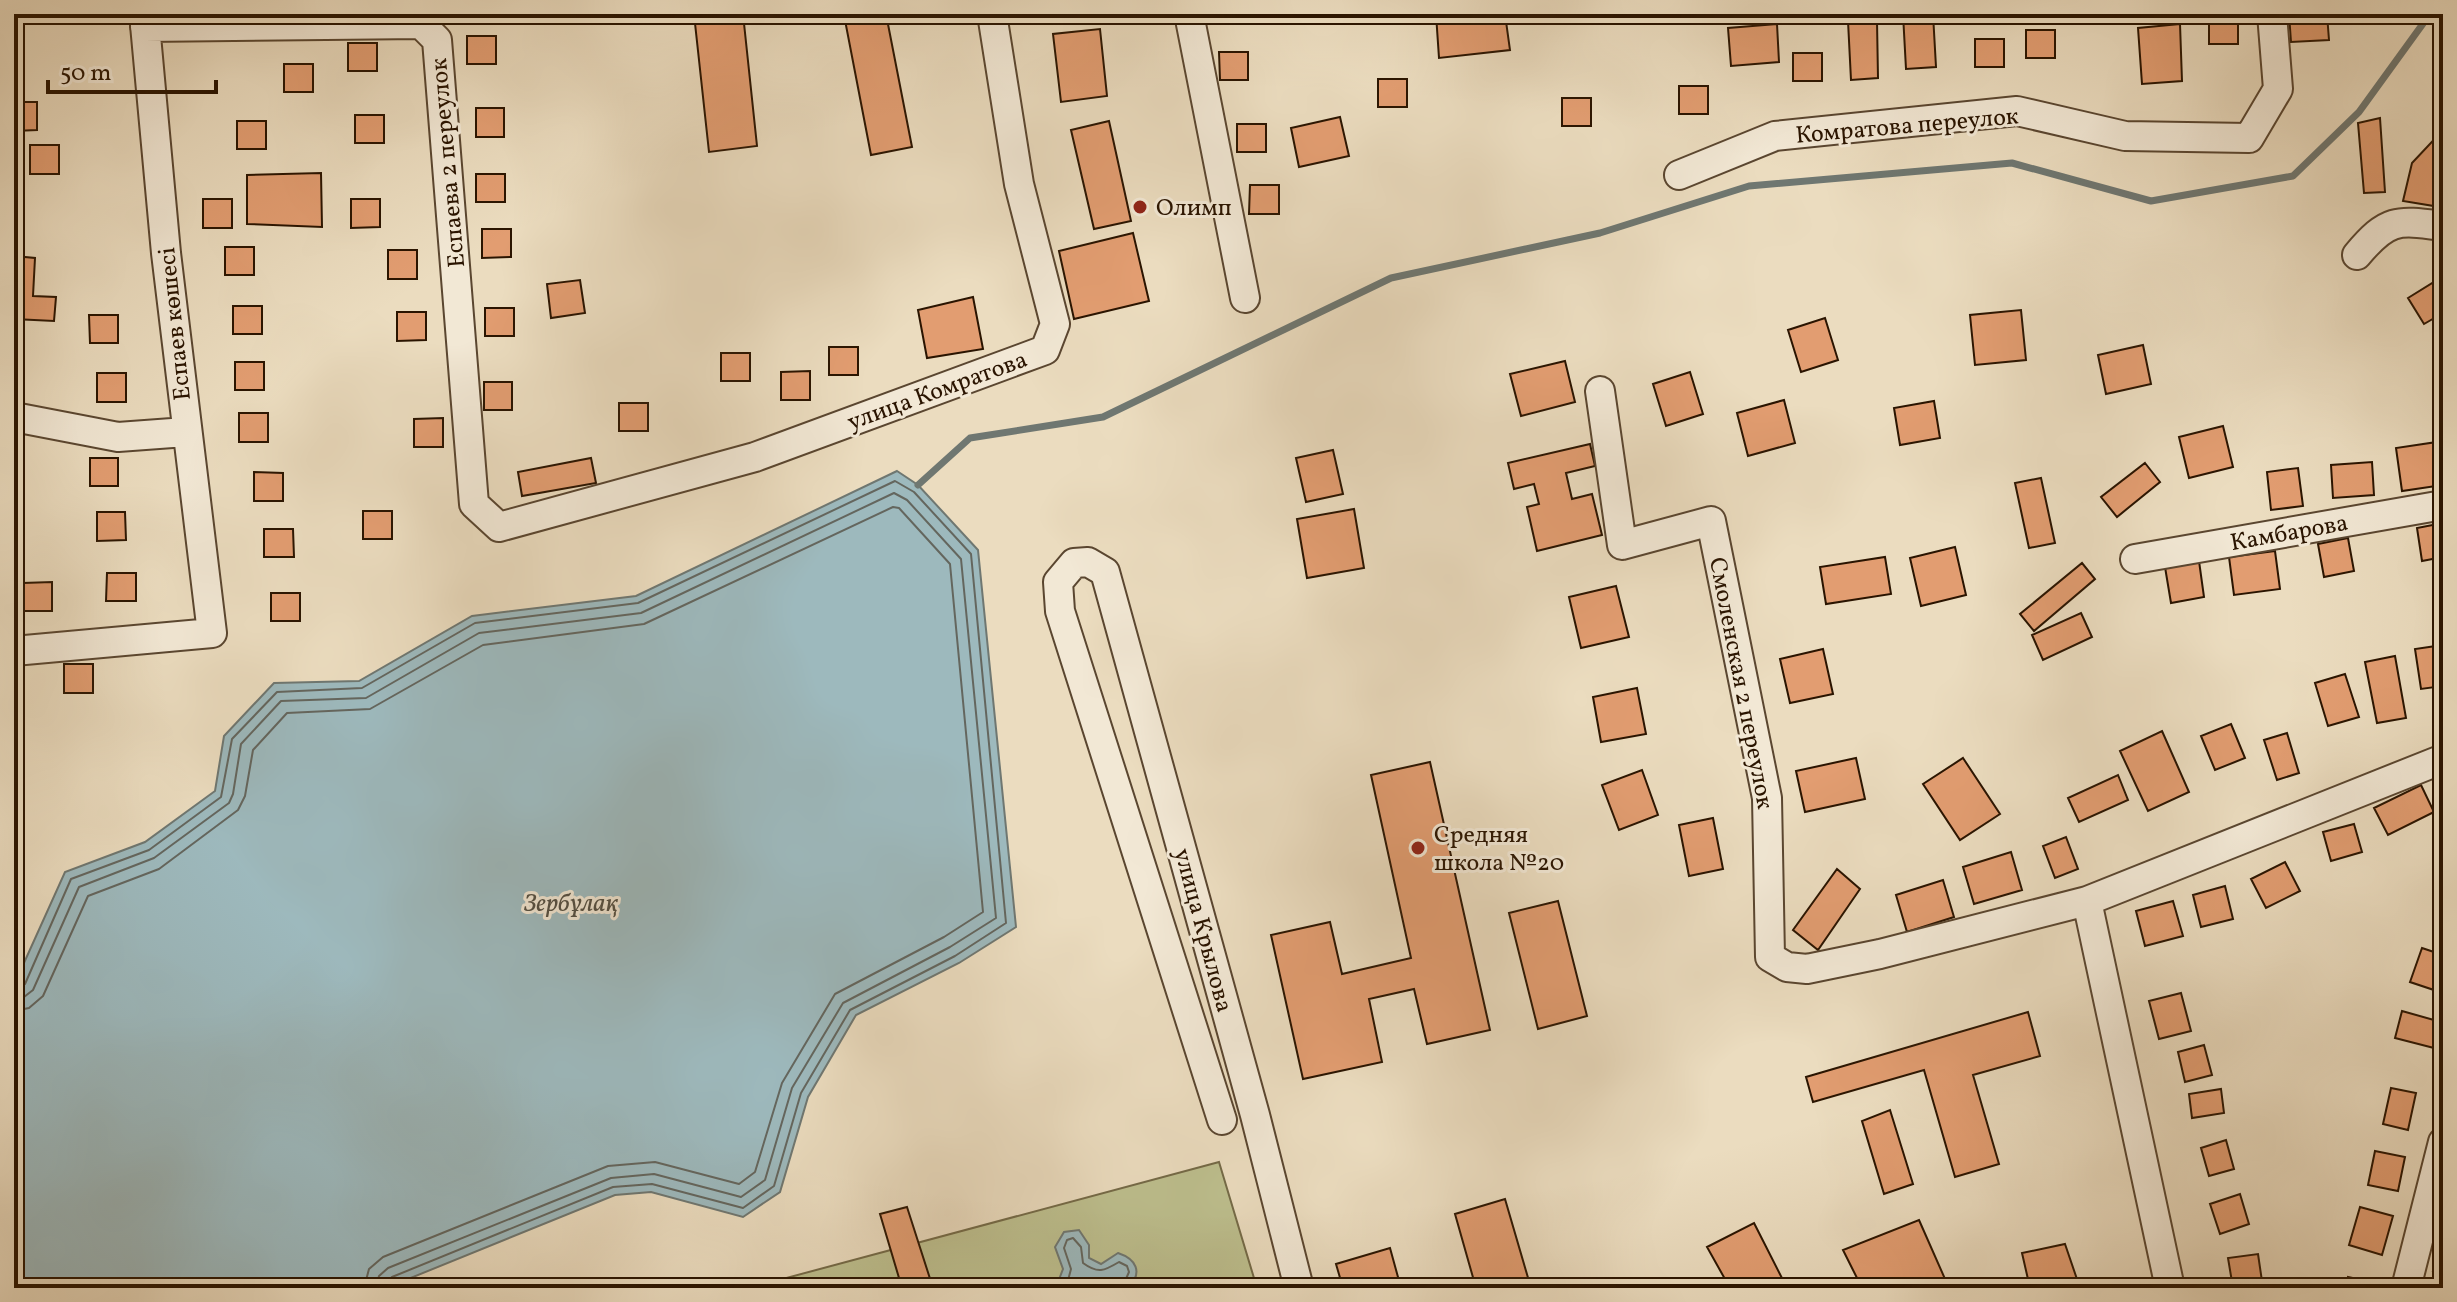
<svg xmlns="http://www.w3.org/2000/svg" width="2457" height="1302" font-family="Vollkorn,serif">
  <rect width="100%" height="100%" fill="#ebdcbf"/>
  <filter id="stains"><feTurbulence type="fractalNoise" baseFrequency=".0025" numOctaves="4"/><feColorMatrix values="0 0 0 0 .2 0 0 0 0 .09 0 0 0 0 .02 0 0 0 .5 -.17"/></filter>
  <radialGradient id="worn" r=".72"><stop offset=".6" stop-color="#630" stop-opacity="0"/><stop offset="1" stop-color="#630" stop-opacity=".3"/></radialGradient>
  <path fill="#bdbf8e" stroke="#746a47" stroke-width="2" d="M1219,1162L1257,1288H749Z"/>
  <path fill="#9db9bd" stroke="#6f7771" stroke-width="2" d="M897,471L918,485L978,550L1016,927L959,963L856,1015L808,1097L780,1192L743,1217L651,1192L615,1195L386,1288H14V985L65,872L145,842L215,791L224,736L274,683L359,681L472,616L636,596Z
    M1079,1230L1089,1245V1258L1101,1264L1118,1253C1136,1259 1143,1272 1129,1287L1059,1288L1058,1282L1063,1269L1055,1247L1064,1232Z"/>
  <g fill="none" stroke-linecap="round" stroke-linejoin="round">
    <path stroke="#64665e" stroke-width="2" d="M14,989L20,988L25,984L71,879L149,850L221,797L232,739L277,692L362,688L475,623L638,603L895,481L914,492L971,554L1006,923L955,956L850,1010L801,1093L774,1186L743,1208L652,1184L613,1187L392,1277L387,1282L386,1288
      M14,999L24,997L33,990L79,887L154,858L229,803L233,794L241,744L281,701L366,698L479,633L641,613L894,493L907,500L961,559L996,918L950,947L843,1003L792,1088L765,1180L741,1197L654,1174L611,1178L388,1268L379,1276L376,1288
      M14,1011L29,1008L43,996L88,896L159,869L238,810L245,796L253,750L287,713L370,709L483,645L644,624L893,507L899,508L950,564L983,912L944,937L835,994L782,1083L755,1172L739,1184L655,1162L608,1166L383,1257L369,1269L364,1288
      M1066,1288L1071,1269L1064,1248L1067,1240L1073,1238L1081,1247L1083,1263C1098,1274 1104,1271 1119,1262L1127,1266L1129,1272L1122,1288"/>
    <path stroke="#6f7771" stroke-width="7" d="M918,485L970,438L1103,417L1391,278L1600,233L1749,186L2012,163L2151,201L2293,176L2359,112L2430,14"/>
  </g>
  <path fill="#e29d71" stroke="#2a1400" stroke-width="2" d="M694,14H743L757,146L709,152Z
    M886,14L912,147L871,155L844,15Z
    M1233,14H1262V23H1233Z
    M1436,14H1505L1510,50L1439,58Z
    M1903,14H1933L1936,67L1906,69Z
    M2289,14H2327L2329,40L2291,42Z
    M2209,16H2238V44H2209Z
    M1848,21H1877L1878,78L1851,80Z
    M1777,24L1779,62L1731,66L1728,28Z
    M2180,24L2182,81L2142,84L2138,28Z
    M1100,29L1107,96L1061,102L1053,34Z
    M2026,30H2055V58H2026Z
    M467,36H496V64H467Z
    M1975,39H2004V67H1975Z
    M348,43H377V71H348Z
    M1219,52H1248V80H1220Z
    M1793,53H1822V81H1793Z
    M284,64H313V92H284Z
    M1378,79H1407V107H1378Z
    M1679,86H1708V114H1679Z
    M1562,98H1591V126H1562Z
    M14,102H37V130L14,131Z
    M476,108H504V137H476Z
    M355,115H384V143H355Z
    M1340,117L1349,156L1299,167L1291,128Z
    M2380,118L2385,192L2364,193L2358,123Z
    M237,121H266V149H237Z
    M1109,121L1131,221L1094,229L1071,130Z
    M1237,124H1266V152H1237Z
    M2443,130V194L2440,207L2403,201L2412,163Z
    M30,145H59V174H30Z
    M321,173L322,227L247,224V175Z
    M476,174H505V202H476Z
    M1250,185H1279V214H1249Z
    M203,199H232V228H203Z
    M351,199H380V227L351,228Z
    M482,229H511V257L482,258Z
    M1133,233L1149,301L1074,319L1059,251Z
    M225,247H254V275H225Z
    M388,250H417V279H388Z
    M14,256L35,258L33,296L56,297L54,321L14,319Z
    M580,280L585,313L551,318L547,284Z
    M2434,282L2443,297V313L2424,324L2408,298Z
    M973,297L983,349L927,358L918,310Z
    M233,306H262V334H233Z
    M485,308H514V336H485Z
    M2021,310L2026,360L1975,365L1970,315Z
    M397,312H426V340L397,341Z
    M89,315H118V343H90Z
    M1825,318L1838,360L1801,372L1788,330Z
    M2143,345L2151,384L2106,394L2098,355Z
    M829,347H858V375H829Z
    M721,353H750V381H721Z
    M1565,361L1575,402L1521,416L1510,374Z
    M235,362H264V390H235Z
    M810,371V400H781V372Z
    M1690,372L1703,414L1666,426L1653,384Z
    M97,373H126V402H97Z
    M484,382H512V410H484Z
    M1784,400L1795,443L1748,456L1737,413Z
    M1934,401L1940,438L1900,445L1894,408Z
    M619,403H648V431H619Z
    M239,413H268V442H239Z
    M443,418V447H414V419Z
    M2223,426L2233,467L2189,478L2179,437Z
    M2437,442L2443,485L2402,491L2396,448Z
    M1590,444L1595,466L1566,473L1572,499L1592,494L1602,535L1537,551L1527,507L1539,504L1534,484L1514,489L1508,463Z
    M1333,450L1343,494L1306,502L1296,458Z
    M90,458H118V486H90Z
    M591,458L596,483L522,496L518,472Z
    M2372,462L2374,495L2333,498L2331,465Z
    M2145,463L2160,482L2117,517L2101,497Z
    M2298,468L2303,506L2271,510L2267,472Z
    M254,472L283,473V501H254Z
    M2041,478L2055,543L2029,548L2015,483Z
    M1354,509L1364,568L1307,578L1297,519Z
    M363,511H392V539H363Z
    M97,512H125L126,540L97,541Z
    M2443,523V557L2422,561L2417,528Z
    M264,529H293L294,557H264Z
    M2348,538L2354,571L2324,577L2318,544Z
    M1955,547L1966,595L1921,606L1910,558Z
    M2275,551L2280,589L2234,595L2229,557Z
    M1885,557L1891,594L1826,604L1820,567Z
    M2199,561L2204,597L2171,603L2165,567Z
    M2082,563L2095,579L2034,631L2020,614Z
    M107,573H136V601H106Z
    M52,582V611H23V583Z
    M1616,586L1629,637L1581,648L1569,597Z
    M271,593H300V621H271Z
    M2081,613L2092,637L2043,660L2032,635Z
    M2443,645V686L2421,689L2415,649Z
    M1823,649L1833,694L1790,703L1780,659Z
    M2395,656L2406,718L2377,723L2365,662Z
    M64,664H93V693H64Z
    M2345,674L2359,717L2328,726L2315,683Z
    M1637,688L1646,734L1601,742L1593,697Z
    M2231,724L2245,758L2215,770L2201,736Z
    M2162,731L2189,792L2148,811L2120,751Z
    M2287,733L2299,773L2277,780L2264,740Z
    M1856,758L1865,799L1805,812L1796,771Z
    M1963,758L2000,814L1960,840L1923,784Z
    M1430,762L1490,1030L1427,1044L1414,989L1369,999L1382,1062L1303,1079L1271,935L1330,922L1342,974L1411,958L1371,775Z
    M1642,770L1658,815L1619,830L1602,785Z
    M2118,775L2128,800L2079,822L2068,798Z
    M2421,785L2434,812L2388,835L2374,808Z
    M1713,818L1723,869L1689,876L1679,825Z
    M2354,824L2362,852L2331,861L2323,832Z
    M2066,837L2078,869L2055,878L2043,846Z
    M2011,852L2022,890L1974,904L1963,867Z
    M2285,862L2300,891L2266,908L2251,879Z
    M1837,869L1860,889L1818,950L1793,930Z
    M2443,874V895L2437,893Z
    M1943,880L1954,917L1907,932L1896,895Z
    M2225,886L2233,919L2201,927L2193,895Z
    M1558,901L1587,1016L1538,1029L1509,913Z
    M2173,901L2183,936L2145,946L2136,911Z
    M2422,948L2443,955V993L2410,982Z
    M2181,993L2191,1031L2159,1039L2149,1001Z
    M2402,1011L2441,1022L2434,1048L2395,1038Z
    M2028,1012L2040,1056L1973,1075L1999,1164L1955,1177L1924,1070L1813,1102L1806,1077Z
    M2204,1045L2212,1075L2185,1082L2178,1052Z
    M2391,1088L2416,1093L2408,1130L2383,1124Z
    M2221,1089L2224,1113L2192,1118L2189,1094Z
    M1890,1110L1913,1184L1884,1194L1862,1121Z
    M2226,1140L2234,1169L2209,1176L2201,1148Z
    M2375,1151L2405,1157L2398,1191L2368,1185Z
    M2240,1194L2249,1224L2220,1234L2210,1204Z
    M1505,1199L1531,1288H1476L1455,1214Z
    M907,1207L933,1288H902L880,1214Z
    M2360,1207L2393,1216L2382,1255L2349,1245Z
    M1919,1220L1949,1288H1862L1843,1250Z
    M1754,1223L1787,1288H1730L1707,1247Z
    M2443,1233V1273L2433,1271Z
    M2065,1244L2080,1288H2030L2022,1253Z
    M1390,1248L1401,1288H1343L1336,1264Z
    M2258,1254L2263,1288H2233L2228,1258Z
    M2348,1277L2372,1282L2371,1288H2346Z"/>
  <g fill="none" stroke-linecap="round" stroke-linejoin="round">
    <defs>
      <path id="minor" d="M1189,14L1245,298
        M145,27L421,24L437,40L474,504L499,527L755,457L1045,350L1055,324L1019,184L992,14
        M1679,175L1775,136L2017,111L2125,136L2249,138L2278,89L2272,14
        M2357,255C2388,218 2397,220 2443,226
        M1600,391L1622,545L1711,521L1767,798L1770,957L1787,967L1807,969L1880,954L2087,901L2443,759
        M14,417L118,437L186,432
        M2135,559L2443,505
        M14,651L212,633L166,253L144,14
        M2087,901L2170,1288
        M1222,1120L1060,611L1058,582L1074,563L1088,562L1105,572L1255,1115L1299,1288
        M2406,1288L2443,1142"/>
    </defs>
    <use href="#minor" stroke="#5a4630" stroke-width="32"/>
    <use href="#minor" stroke="#f2e8d5" stroke-width="28"/>
  </g>
  <g fill="#8f2418" stroke="#f2e8d5" stroke-width="3">
    <circle cx="1140" cy="207" r="8"/>
    <circle cx="1418" cy="848" r="8"/>
  </g>
  <g text-anchor="middle" stroke-width="6" stroke-linejoin="round" paint-order="stroke">
    <g font-size="24" fill="#2a1400" stroke="#f2e8d5">
      <text transform="translate(1907 125) rotate(-5)" y="8">Комратова переулок</text>
      <text transform="translate(447 163) rotate(-95)" y="8">Еспаева 2 переулок</text>
      <text transform="translate(174 324) rotate(-96)" y="8">Еспаев көшесі</text>
      <text transform="translate(937 390) rotate(-20)" y="8">улица Комратова</text>
      <text transform="translate(2289 532) rotate(-10)" y="8">Камбарова</text>
      <text transform="translate(1742 683) rotate(79)" y="8">Смоленская 2 переулок</text>
      <text transform="translate(1204 930) rotate(75)" y="8">улица Крылова</text>
    </g>
    <g font-size="24" fill="#2a1400" stroke="#f2e8d5" text-anchor="start">
      <text x="1156" y="215">Олимп</text>
      <text x="1434" y="842">Средняя<tspan x="1434" dy="28">школа №20</tspan></text>
    </g>
    <g font-size="26" font-style="italic" fill="#524e42" stroke="#f2e8d5">
      <text x="571" y="911">Зербұлақ</text>
    </g>
  </g>
  <rect width="2457" height="1302" fill="none" stroke="#ebdcbf" stroke-width="48"/>
  <rect x="16" y="16" width="2425" height="1270" fill="none" stroke="#2a1400" stroke-width="4"/>
  <rect x="24" y="24" width="2409" height="1254" fill="none" stroke="#2a1400" stroke-width="2"/>
  <path d="M48 80v12h168v-12" fill="none" stroke="#2a1400" stroke-width="4"/>
  <text x="60" y="80" font-size="24" fill="#2a1400" stroke="#f2e8d5" stroke-width="6" paint-order="stroke">50 m</text>
  <rect width="100%" height="100%" filter="url(#stains)"/>
  <rect width="100%" height="100%" fill="url(#worn)"/>
</svg>
